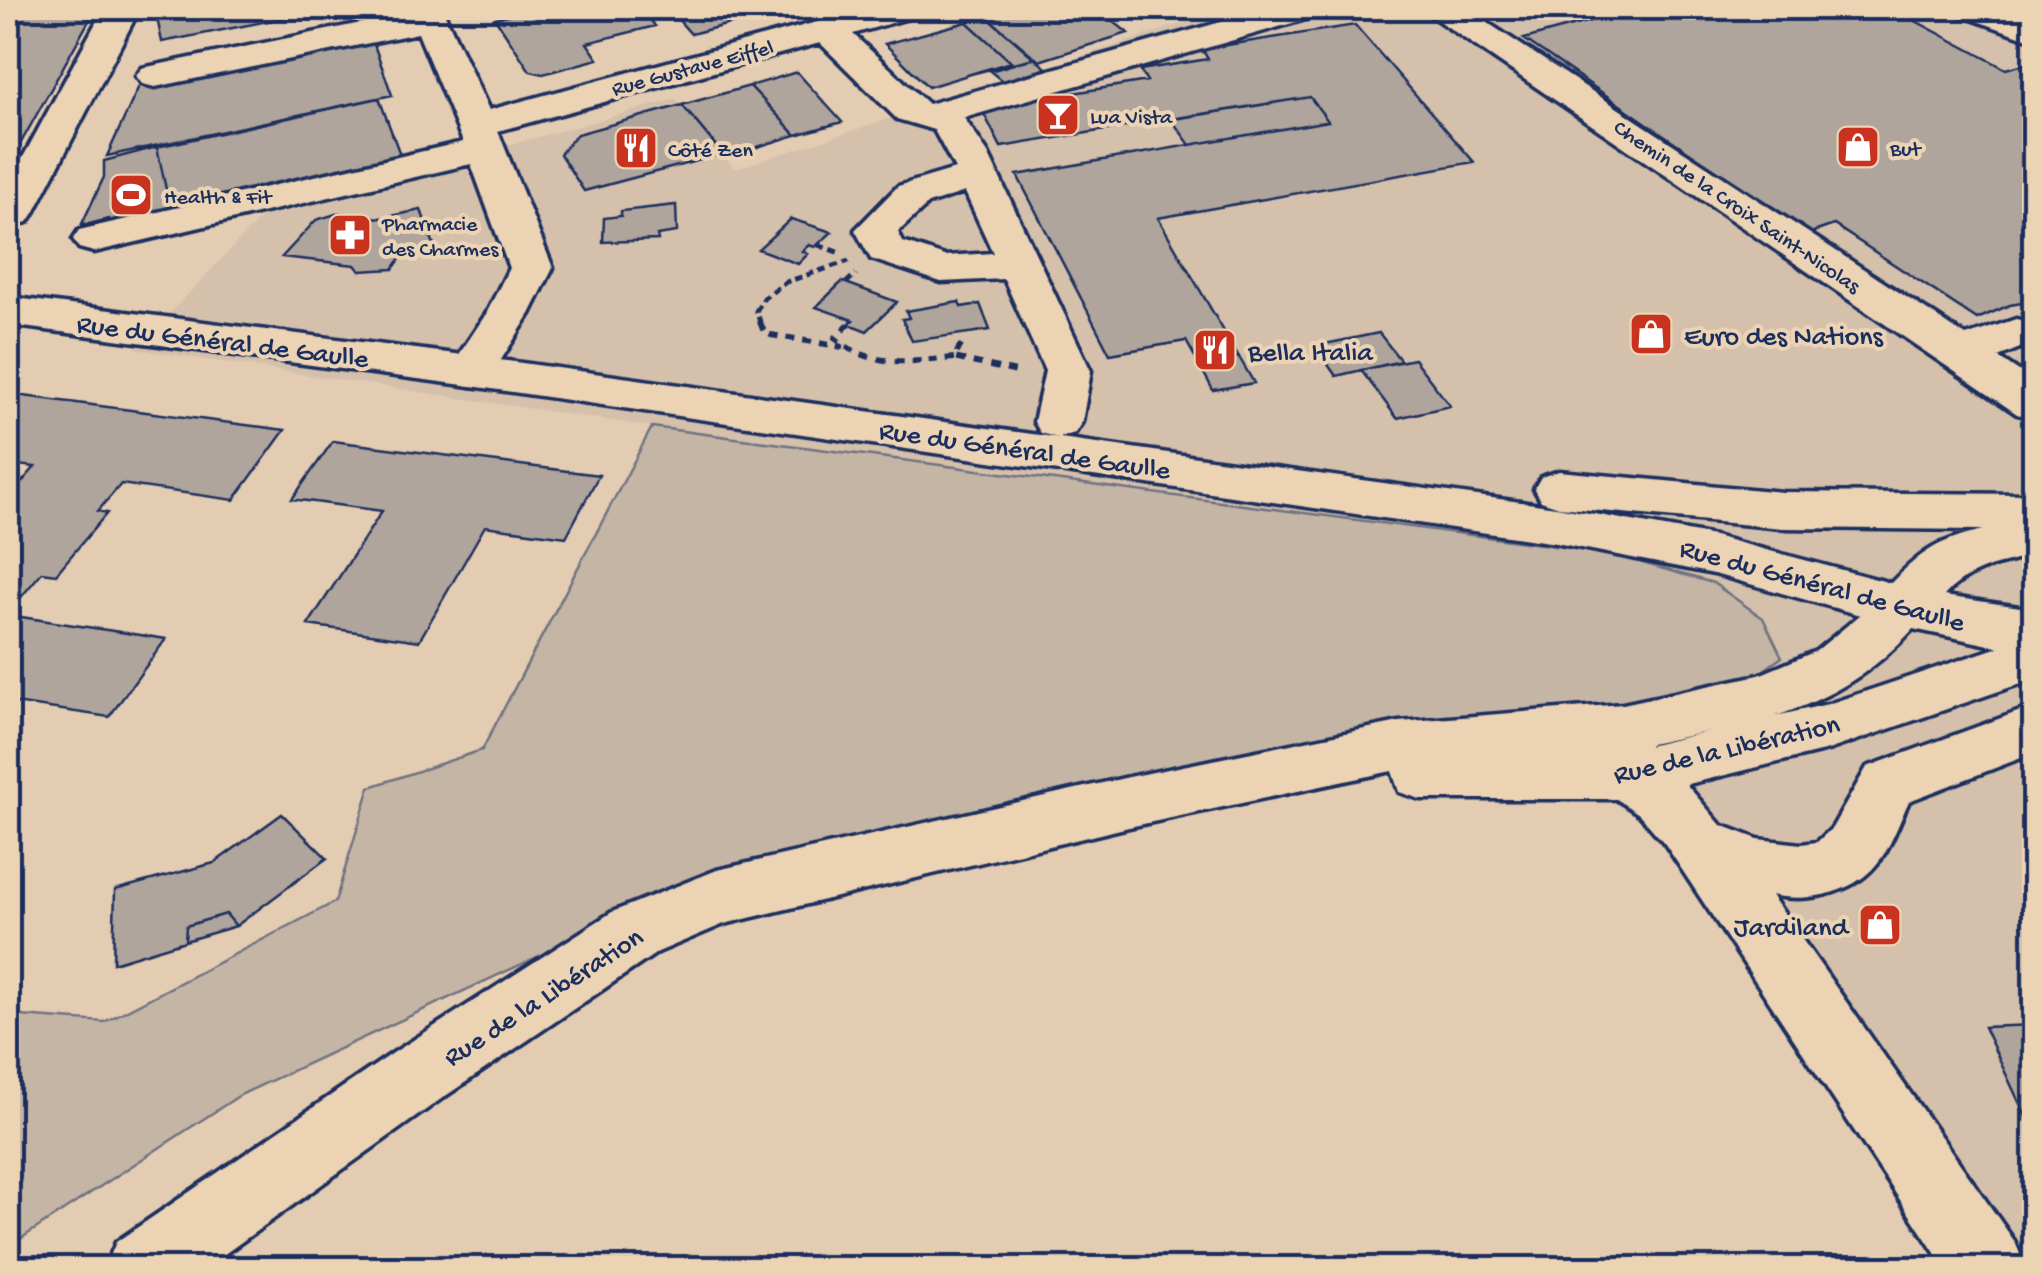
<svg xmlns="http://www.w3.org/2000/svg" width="2042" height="1276" font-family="'Gochi Hand',sans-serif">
  <rect width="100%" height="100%" fill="#e3ccb1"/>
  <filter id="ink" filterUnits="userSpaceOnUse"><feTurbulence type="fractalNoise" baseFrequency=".01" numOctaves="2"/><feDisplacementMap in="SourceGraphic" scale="20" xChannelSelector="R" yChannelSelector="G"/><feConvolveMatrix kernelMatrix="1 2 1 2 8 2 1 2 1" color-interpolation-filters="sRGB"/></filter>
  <g filter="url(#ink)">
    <path fill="#d4c0ab" d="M1230,8H1988L2034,24V1268H1963L1647,812L1607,553L652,427L136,349L266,212L676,99L735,169Z"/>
    <path fill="#c5b5a5" stroke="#707282" stroke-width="2.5" d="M652,427L1607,553L1713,583L1763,618L1782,657L1740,687L720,872L240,1095L8,1247V1015L104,1022L335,902L370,787L482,750Z"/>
    <path fill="#b0a59c" stroke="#1b2f5e" stroke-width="2.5" d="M8,8H96L8,166Z
      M155,8H334L162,42Z
      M536,8H641L655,26L587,43L598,59L543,74L530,71L495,18Z
      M668,8H791L691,34Z
      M1016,8H1106L1115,15L1108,17L1128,33L1039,61L986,16Z
      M1638,8H1891L2006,69L2024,64L2034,69V301L2010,305L1977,319L1834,225L1808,234L1524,39Z
      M986,16L1034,58L967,75L1011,62L967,22Z
      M967,22L1011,62L928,87L885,44Z
      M1355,25L1474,162L1158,218L1239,357L1199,364L1186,341L1110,354L1017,175L1328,121L1310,97L1001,147L981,108L1147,81L1140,70L1208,59L1202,49Z
      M372,39L392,95L107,156L139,86Z
      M1034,58L1050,71L1006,84L990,71Z
      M797,72L842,122L796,135L750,86Z
      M750,86L796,135L725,157L682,105Z
      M1310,97L1328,121L1190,145L1171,119Z
      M379,98L402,160L171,213L157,147Z
      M682,105L723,154L584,191L560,154L577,134Z
      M157,147L171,213L113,227L109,219L81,226L104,177V161Z
      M676,205L677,232L657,235L658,240L603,242L604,218L621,216V211Z
      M421,210L436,250L400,259L393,269L360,271L355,265L282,257L316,220L339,213L381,218Z
      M791,219L832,232L815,247L809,245L802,251L808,254L798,264L758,249Z
      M842,282L846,283L897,302L867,331L849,324L853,320L816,307Z
      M959,302L961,307L980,304L990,330L912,341L902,319L909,318L906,311Z
      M1379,333L1401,361L1336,376L1315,346Z
      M1239,357L1254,383L1213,390L1199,364Z
      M1414,359L1450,406L1397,418L1361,370Z
      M8,394L285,430L234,500L121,484L98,511L107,513L56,574L42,572L8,613V498L35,467L8,464Z
      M333,441L599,475L566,537L485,526L419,641L308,625L382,511L292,499Z
      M8,615L166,639L109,717L8,702Z
      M282,814L327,858L236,926L226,914L186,926L185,941L113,963L115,890L214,863Z
      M226,914L236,926L185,941L186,926Z
      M2034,1025V1134L1984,1027Z"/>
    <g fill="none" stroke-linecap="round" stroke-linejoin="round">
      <defs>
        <path id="minor" d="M104,8H140L34,213L28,222L8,226V185Z
          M408,8H442L489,110L869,8H925L919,15L853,34L928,104L1271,8H1326L1320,15L964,118L988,153L1091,371L1082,422L1075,433L1058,438L1041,433L1034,422L1045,371L1004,279L941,282L871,259L855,230L898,186L955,169L934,130L897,119L820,43L498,131L553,268L530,314L487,382L471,386L455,382L448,371L486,314L509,268L471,164L94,252L79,248L73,239L79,230L463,142L418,33L155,87L142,84L136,76L142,68L410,13ZM965,192L993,253L945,256L903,242L898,232L928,204Z
          M1424,8H1465L1966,336L2016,319L2032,323V343L1998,357L2034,381V419L2017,414L1430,15Z
          M1954,8H2004L2034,18V41L1960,15Z
          M2034,706V753L1909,801C1899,822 1891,848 1875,866C1851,894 1806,903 1771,895L2015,1242L2026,1268H1945L1665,844L1639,814L1606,792L1587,759L1600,720L1621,713L1642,720L1650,737L1648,758L1681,778L1721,825L1758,839L1801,844L1817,842L1832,828L1867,767Z"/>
        <path id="major" d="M8,297L471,356L1556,507L1714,536L1891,583C1922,551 1939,540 1983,530L1782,528L1559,507L1541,501L1534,489L1541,477L1559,471L1782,492L2034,494V556C1999,564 1970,568 1944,596L2034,609V679L1828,750L1627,799H1420L1399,792L1392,771L1129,827L724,924L658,952L441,1099L205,1268H105L116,1242L393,1053L612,912L717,870L1129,777L1399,722L1623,704L1759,675L1816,651L1860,615L1714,574L1556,543L471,386L8,325ZM1913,629L1999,647L1828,704L1776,716C1831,698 1875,671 1913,629ZM1710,731L1627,751H1620L1623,750Z"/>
      </defs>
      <use href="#minor" stroke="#1b2f5e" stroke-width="7"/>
      <use href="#major" stroke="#1b2f5e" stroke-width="7"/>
      <path stroke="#1b2f5e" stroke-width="5" stroke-dasharray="8 5" stroke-linecap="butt" d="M818,245L840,253
        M846,283L856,274
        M761,324L756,311L764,298L786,282L849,261"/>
      <path stroke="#1b2f5e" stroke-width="6" stroke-dasharray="9 8" stroke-linecap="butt" d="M760,322L764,332L771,335L843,347
        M849,324L835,338C869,368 912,362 954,358
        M961,345L954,358L1021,373"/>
      <use href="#minor" fill="#ebd3b4" fill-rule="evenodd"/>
      <use href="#major" fill="#ebd3b4" fill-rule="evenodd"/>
    </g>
  </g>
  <defs>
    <symbol id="bar-square" viewBox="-11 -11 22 22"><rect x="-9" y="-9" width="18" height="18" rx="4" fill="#c8321e" stroke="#ebd3b4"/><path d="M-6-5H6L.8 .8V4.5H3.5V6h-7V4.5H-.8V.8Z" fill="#fff"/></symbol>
    <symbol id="shop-square" viewBox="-11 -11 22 22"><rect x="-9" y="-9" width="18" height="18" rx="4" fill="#c8321e" stroke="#ebd3b4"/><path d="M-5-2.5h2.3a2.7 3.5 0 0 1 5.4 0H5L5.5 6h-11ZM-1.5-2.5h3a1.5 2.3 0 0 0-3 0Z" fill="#fff"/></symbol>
    <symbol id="restaurant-square" viewBox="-11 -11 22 22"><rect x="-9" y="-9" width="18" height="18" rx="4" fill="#c8321e" stroke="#ebd3b4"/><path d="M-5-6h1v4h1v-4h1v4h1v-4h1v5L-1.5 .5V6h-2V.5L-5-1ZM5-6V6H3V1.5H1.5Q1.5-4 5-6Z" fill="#fff"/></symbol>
    <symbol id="stadium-square" viewBox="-11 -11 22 22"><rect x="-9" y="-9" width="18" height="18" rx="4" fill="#c8321e" stroke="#ebd3b4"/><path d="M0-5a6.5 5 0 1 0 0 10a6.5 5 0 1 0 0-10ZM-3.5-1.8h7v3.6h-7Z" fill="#fff"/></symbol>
    <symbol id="pharmacy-square" viewBox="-11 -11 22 22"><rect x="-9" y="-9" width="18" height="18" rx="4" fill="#c8321e" stroke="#ebd3b4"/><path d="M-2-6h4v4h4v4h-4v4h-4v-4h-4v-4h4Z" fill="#fff"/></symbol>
  </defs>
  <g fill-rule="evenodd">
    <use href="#bar-square" x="1033" y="90" width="50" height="50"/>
    <use href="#shop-square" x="1833" y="122" width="50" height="50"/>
    <use href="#restaurant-square" x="611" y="123" width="50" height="50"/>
    <use href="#stadium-square" x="106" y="170" width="50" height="50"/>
    <use href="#pharmacy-square" x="325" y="210" width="50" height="50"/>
    <use href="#shop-square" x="1626" y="309" width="50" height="50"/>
    <use href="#restaurant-square" x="1190" y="325" width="50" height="50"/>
    <use href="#shop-square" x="1855" y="900" width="50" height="50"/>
  </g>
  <g text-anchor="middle" stroke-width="8" stroke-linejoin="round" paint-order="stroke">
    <g font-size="22" fill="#1b2f5e" stroke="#ebd3b4">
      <text transform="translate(692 66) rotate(-15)" y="8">Rue Gustave Eiffel</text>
      <text transform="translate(1738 205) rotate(34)" y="8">Chemin de la Croix Saint-Nicolas</text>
    </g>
    <g font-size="22" fill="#1b2f5e" stroke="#ebd3b4" text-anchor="start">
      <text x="1090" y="123">Lua Vista</text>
      <text x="1890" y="155">But</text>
      <text x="668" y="156">Côté Zen</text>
      <text x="164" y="203">Health &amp; Fit</text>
      <text x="382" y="230">Pharmacie<tspan x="382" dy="25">des Charmes</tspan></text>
    </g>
    <g font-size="28" fill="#1b2f5e" stroke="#ebd3b4" text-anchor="start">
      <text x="1684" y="344">Euro des Nations</text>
      <text x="1248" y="360">Bella Italia</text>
      <text x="1848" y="935" text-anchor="end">Jardiland</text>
    </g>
    <g font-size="28" fill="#1b2f5e" stroke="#ebd3b4">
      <text transform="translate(223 339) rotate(7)" y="10">Rue du Général de Gaulle</text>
      <text transform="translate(1025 448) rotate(8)" y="10">Rue du Général de Gaulle</text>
      <text transform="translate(1823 583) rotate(15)" y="10">Rue du Général de Gaulle</text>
      <text transform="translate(1726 747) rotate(-13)" y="10">Rue de la Libération</text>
      <text transform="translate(542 995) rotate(-33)" y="10">Rue de la Libération</text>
    </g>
  </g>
  <rect width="2042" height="1276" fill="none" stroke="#ebd3b4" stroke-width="40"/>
  <rect x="20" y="20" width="2002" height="1236" fill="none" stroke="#1b2f5e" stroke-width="4" filter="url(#ink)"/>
</svg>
